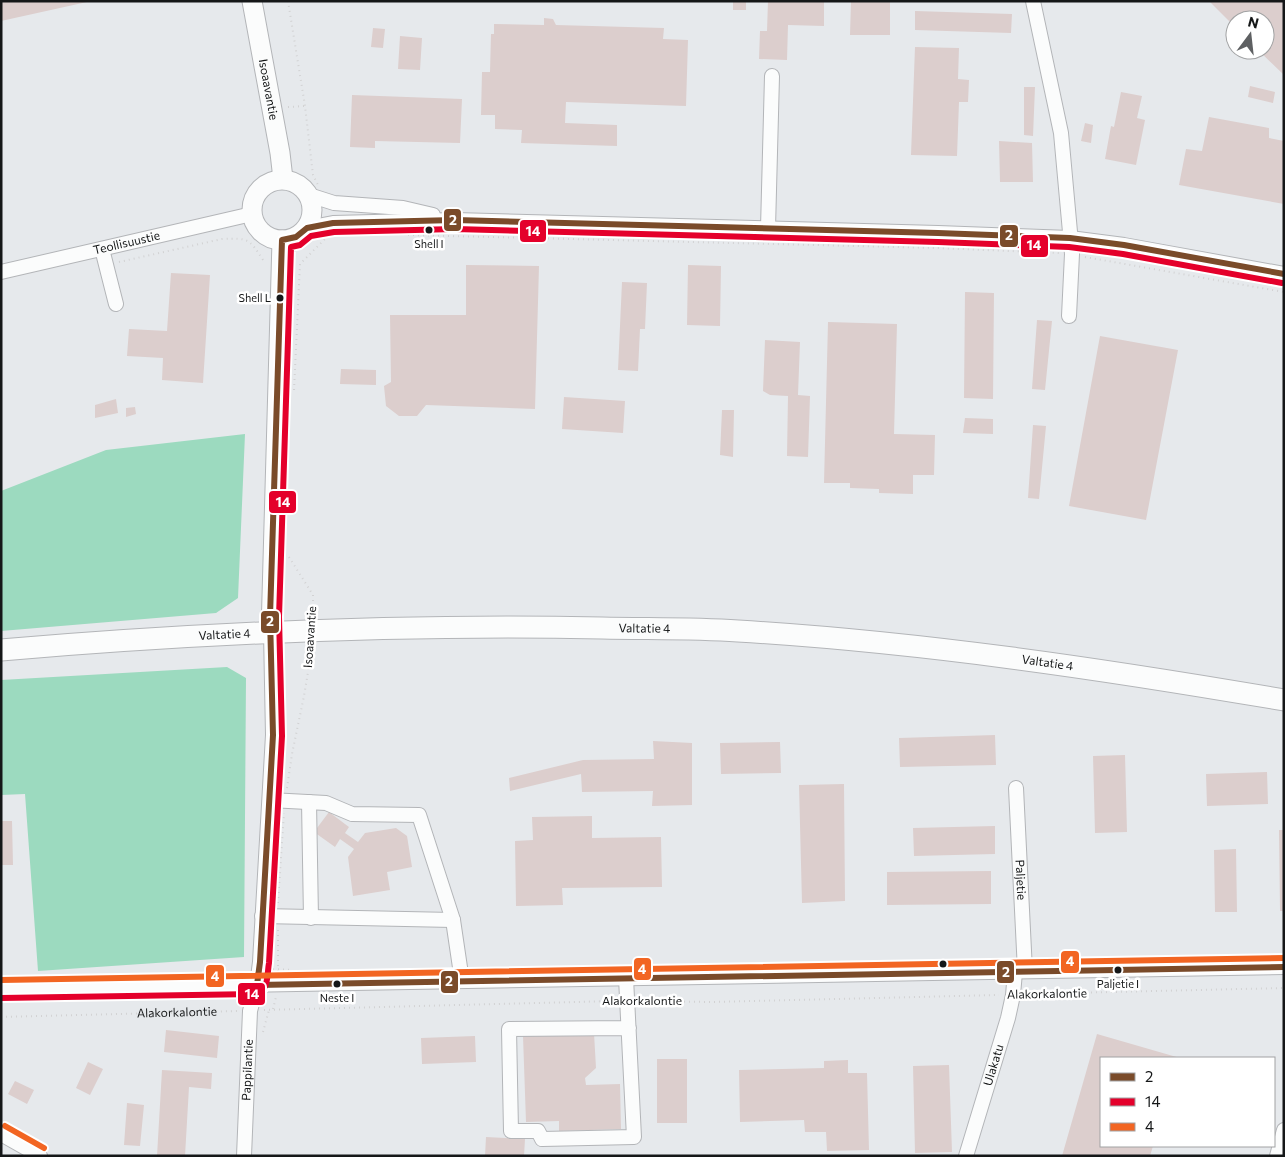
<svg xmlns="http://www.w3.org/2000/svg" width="1285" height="1157" font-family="Commissioner,sans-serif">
  <rect width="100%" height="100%" fill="#e6e9ec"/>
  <path fill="#9cdabf" d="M245,434L238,598L216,613L1,631V491L106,450Z
    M227,667L246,678L244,957L38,971L25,794L1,795V680Z"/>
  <path fill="#dccecd" d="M1,1H87V2L1,21Z
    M733,1H746V10H733Z
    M768,1H824V26L788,25L787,60L759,59L760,31H767Z
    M851,1H890V35H850Z
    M1209,1H1284V75L1258,50H1265V20H1235V27Z
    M915,11L1012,14L1011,33L915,30Z
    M544,18L553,19L556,25L664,28L663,39L688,40L686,106L566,102L565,123L617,125V146L521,143L522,130L495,129V115H481L482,72H490L491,34H494V24L544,25Z
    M373,28L385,29L383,48L371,47Z
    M400,36L422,38L420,70L398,69Z
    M915,47L959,48L958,79L969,80L968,102H959L957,156L911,155Z
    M1250,86L1275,92L1273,103L1248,97Z
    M1024,87H1035L1033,136L1024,135Z
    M1121,92L1142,96L1137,118L1145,120L1136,165L1105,159L1111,126L1114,127Z
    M352,95L462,99L460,143L375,141V148L350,147Z
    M1209,117L1269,128V138L1284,141V204L1179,185L1186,149L1202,151Z
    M1085,123L1093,125L1091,143L1081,141Z
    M999,141L1032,143L1033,182H1000Z
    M466,265L539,266L535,409L426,405L417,416H399L386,406L384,386L391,382L390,315H466Z
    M688,265L721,266L720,326L687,325Z
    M171,273L210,275L203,383L162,380L163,358L127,356L129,329L167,331Z
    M622,282L647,283L645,329H640L638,371L618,370Z
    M965,292L994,293L993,399L964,398Z
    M1037,320L1052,321L1045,390L1032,389Z
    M828,322L897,324L894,434L935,435L934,475H913V494L879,493V489L850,488V483H824Z
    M1100,336L1178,350L1146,520L1069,506Z
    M765,340L800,342L798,395L810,396L808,457L787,456L788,396L770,395L763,391Z
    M341,369L376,370V385L340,384Z
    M564,397L625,401L623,433L562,429Z
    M116,399L118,413L95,418V405Z
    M135,407L136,414L126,417V408Z
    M722,410H734L733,457L720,455Z
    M965,418L993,419V434L963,433Z
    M1033,425L1046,426L1039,499L1028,498Z
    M995,735L996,765L900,767L899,738Z
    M653,741L692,743V805L652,806L653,791L582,792L581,774L510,791L509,778L583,760L654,759Z
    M780,742L781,773L721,774L720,743Z
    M1125,755L1127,832L1095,833L1093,756Z
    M1267,772L1268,804L1207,806L1206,774Z
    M844,784L845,901L802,903L799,785Z
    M329,812L349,827L345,833L358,842L365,833L396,828L407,836L412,867L387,872L390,890L353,896L348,857L354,849L340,839L335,847L314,832Z
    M592,816V838L661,837L662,887L562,888L563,905L516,906L515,841L533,840L532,817Z
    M1,821H12L13,865H1Z
    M995,826V854L914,856L913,828Z
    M1279,830H1284V911H1280Z
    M1236,849L1237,912H1215L1214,850Z
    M991,871V904L887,905V872Z
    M166,1030L219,1036L217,1058L164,1052Z
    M594,1033L596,1068L585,1078L586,1085L620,1084L621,1129L559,1131V1121L526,1122L523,1036Z
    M1097,1034L1180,1058H1101V1146H1153L1150,1156H1062Z
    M475,1036L476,1062L422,1064L421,1038Z
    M657,1059H687V1123H657Z
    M848,1060V1073H867L869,1150L827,1151L826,1132H805L804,1120L740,1122L739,1070L824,1068V1061Z
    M88,1062L103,1069L90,1095L76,1088Z
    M949,1065L952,1152L915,1153L913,1066Z
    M162,1070L212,1073L211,1089L189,1087L185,1156H157Z
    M15,1081L34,1090L27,1104L8,1094Z
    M127,1103L144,1105L140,1146L124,1145Z
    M486,1137L525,1139L524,1156H485Z"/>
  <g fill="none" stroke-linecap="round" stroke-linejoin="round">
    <defs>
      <g id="minor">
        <path d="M1033,1L1061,133L1072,254L1069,316"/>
        <path d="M309,195L334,203L403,208L433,215"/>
        <path d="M307,228L333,223L455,220L938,233L1070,238L1124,245L1284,274"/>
        <path d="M768,228L772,76"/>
        <path d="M102,249L116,304"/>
        <path id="s2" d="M1,272L252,214"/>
        <path id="s3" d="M1016,788L1025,971"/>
        <path d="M270,800L326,803L352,814L419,815L453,920L462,981"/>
        <path d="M309,802L311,918"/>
        <path d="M262,916L453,920"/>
        <path d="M626,978L634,1137L542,1139L538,1131H511L509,1029L629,1028"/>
        <path d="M1,989L1284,967"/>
        <path d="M1,1134L40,1156"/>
        <path id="s4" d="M244,1156L250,1011L257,985L260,962L273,735L271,632"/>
        <path id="s5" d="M966,1156L1008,1018L1013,995L1015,972"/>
        <path d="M1277,1156L1284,1130"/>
      </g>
      <g id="major">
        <path id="s6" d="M252,1L280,153L283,179"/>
        <circle cx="282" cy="210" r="30"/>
        <path d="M271,632L282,240"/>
      </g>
      <g id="highway">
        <path id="s7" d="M1,650C201,633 402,624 602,628C648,629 693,628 738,631C921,642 1103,669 1284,700"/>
      </g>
    </defs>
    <use href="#minor" stroke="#b3b5b8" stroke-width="16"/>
    <use href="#major" stroke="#b3b5b8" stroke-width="21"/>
    <use href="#highway" stroke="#b3b5b8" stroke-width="23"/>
    <g stroke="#d2d2d3" stroke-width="2" stroke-dasharray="1 4" stroke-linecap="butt">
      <path d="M288,1L305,106L313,175L318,185"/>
      <path d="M288,107L305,106"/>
      <path d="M408,235L936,248L1060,253"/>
      <path d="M1085,257L1284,292"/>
      <path d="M119,262L222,239C248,238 249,238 263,260H266"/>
      <path d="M294,390L300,264L326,238"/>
      <path d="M289,557L313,595V615"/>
      <path d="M287,788L292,754L304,696L312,648"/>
      <path d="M278,903L284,813"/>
      <path d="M278,930V973"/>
      <path d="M273,969L293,970"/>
      <path d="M1026,994L1284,988"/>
      <path d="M639,1001L712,1002L999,995"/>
      <path d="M273,1009L276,997"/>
      <path d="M264,1010L614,1001"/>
      <path id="s1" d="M1,1017L237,1011"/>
      <path d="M263,1032L269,1010"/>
    </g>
    <use href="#minor" stroke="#fbfcfc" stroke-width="14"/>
    <use href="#major" stroke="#fbfcfc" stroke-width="19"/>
    <use href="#highway" stroke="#fbfcfc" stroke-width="21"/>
    <defs>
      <path id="bus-1" d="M1284,274L1124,245L1070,238L938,233L455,220L333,223L307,228L296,237L282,240L270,617L273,735L260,962L257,985L1284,967"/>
      <path id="bus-2" d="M1,998L257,994C269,990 267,973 269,963L282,736L279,617L291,247L300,245L311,236L334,232L455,229L938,242L1069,247L1123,254L1282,283"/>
      <path id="bus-3" d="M1,980L1284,958
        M5,1126L44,1148"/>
    </defs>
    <use href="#bus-1" stroke="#fff" stroke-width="10"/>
    <use href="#bus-2" stroke="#fff" stroke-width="10"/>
    <use href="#bus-3" stroke="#fff" stroke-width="10"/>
    <use href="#bus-1" stroke="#7a4b2a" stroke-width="6"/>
    <use href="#bus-2" stroke="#e4002b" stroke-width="6"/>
    <use href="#bus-3" stroke="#f26522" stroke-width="6"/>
  </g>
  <g fill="#151718" stroke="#fff" stroke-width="2">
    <circle cx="429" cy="230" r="4.5"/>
    <circle cx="280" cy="298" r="4.5"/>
    <circle cx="943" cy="964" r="4.5"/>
    <circle cx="1118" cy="970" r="4.5"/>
    <circle cx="337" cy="984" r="4.5"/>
  </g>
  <g text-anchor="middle" stroke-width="5" stroke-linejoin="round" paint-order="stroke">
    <g font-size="11" fill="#151718" stroke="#fff">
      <text x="429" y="248">Shell I</text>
      <text x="271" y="302" text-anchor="end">Shell L</text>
      <text x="1118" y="988">Paljetie I</text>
      <text x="337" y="1002">Neste I</text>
    </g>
    <g font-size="12" fill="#151718" stroke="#fff">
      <text dy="4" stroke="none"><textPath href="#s6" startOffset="90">Isoaavantie</textPath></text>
      <text dy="4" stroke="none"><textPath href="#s2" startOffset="129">Teollisuustie</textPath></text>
      <text dy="4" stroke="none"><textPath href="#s7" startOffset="644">Valtatie 4</textPath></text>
      <text dy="4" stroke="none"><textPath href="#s7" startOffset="224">Valtatie 4</textPath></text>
      <text transform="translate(310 637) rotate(-86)" y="4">Isoaavantie</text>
      <text dy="4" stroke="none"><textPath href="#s7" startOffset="1049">Valtatie 4</textPath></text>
      <text dy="4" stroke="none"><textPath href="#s3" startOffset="92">Paljetie</textPath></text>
      <text transform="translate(1047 994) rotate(-1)" y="4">Alakorkalontie</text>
      <text x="642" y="1005">Alakorkalontie</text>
      <text dy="4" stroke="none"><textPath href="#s1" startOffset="176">Alakorkalontie</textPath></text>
      <text dy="4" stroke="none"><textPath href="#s5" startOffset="95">Ulakatu</textPath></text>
      <text dy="4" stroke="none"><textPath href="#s4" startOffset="86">Pappilantie</textPath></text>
    </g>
  </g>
  <g stroke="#fff" stroke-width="2">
    <rect x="443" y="208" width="19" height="24" rx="5" fill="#7a4b2a"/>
    <rect x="519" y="219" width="28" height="24" rx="5" fill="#e4002b"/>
    <rect x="999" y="224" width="20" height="24" rx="5" fill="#7a4b2a"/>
    <rect x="1020" y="234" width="29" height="24" rx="5" fill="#e4002b"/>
    <rect x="268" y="490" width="29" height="24" rx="5" fill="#e4002b"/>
    <rect x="260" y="610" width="20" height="24" rx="5" fill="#7a4b2a"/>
    <rect x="1060" y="950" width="20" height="24" rx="5" fill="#f26522"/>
    <rect x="633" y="957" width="19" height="24" rx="5" fill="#f26522"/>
    <rect x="996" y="960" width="19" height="24" rx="5" fill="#7a4b2a"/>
    <rect x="205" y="964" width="20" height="24" rx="5" fill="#f26522"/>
    <rect x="440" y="970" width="19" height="24" rx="5" fill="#7a4b2a"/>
    <rect x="237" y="982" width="29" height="24" rx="5" fill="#e4002b"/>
  </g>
  <g font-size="14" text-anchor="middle" font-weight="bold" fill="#fff">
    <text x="453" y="225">2</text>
    <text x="533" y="236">14</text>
    <text x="1009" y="240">2</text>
    <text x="1034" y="250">14</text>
    <text x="283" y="507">14</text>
    <text x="270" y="626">2</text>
    <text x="1070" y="966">4</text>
    <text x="642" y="974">4</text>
    <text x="1006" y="977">2</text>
    <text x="215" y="981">4</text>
    <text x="449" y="986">2</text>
    <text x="252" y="999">14</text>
  </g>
  <rect width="1285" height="1157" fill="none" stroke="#151718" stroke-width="5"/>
  <rect x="1100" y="1057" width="175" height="90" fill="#ffffff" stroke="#a1a2a3"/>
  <rect x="1110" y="1073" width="25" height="8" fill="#7a4b2a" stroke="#a1a2a3"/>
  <text x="1145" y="1082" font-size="15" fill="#151718">2</text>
  <rect x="1110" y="1098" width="25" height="8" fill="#e4002b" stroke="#a1a2a3"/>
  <text x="1145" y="1107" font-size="15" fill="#151718">14</text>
  <rect x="1110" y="1123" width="25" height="8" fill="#f26522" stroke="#a1a2a3"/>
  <text x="1145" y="1132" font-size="15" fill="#151718">4</text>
  <g transform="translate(1250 35) rotate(15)"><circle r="24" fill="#ffffff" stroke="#a1a2a3"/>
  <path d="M0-4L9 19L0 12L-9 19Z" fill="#5e6062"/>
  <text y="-8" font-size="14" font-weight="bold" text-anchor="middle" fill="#151718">N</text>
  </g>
</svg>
